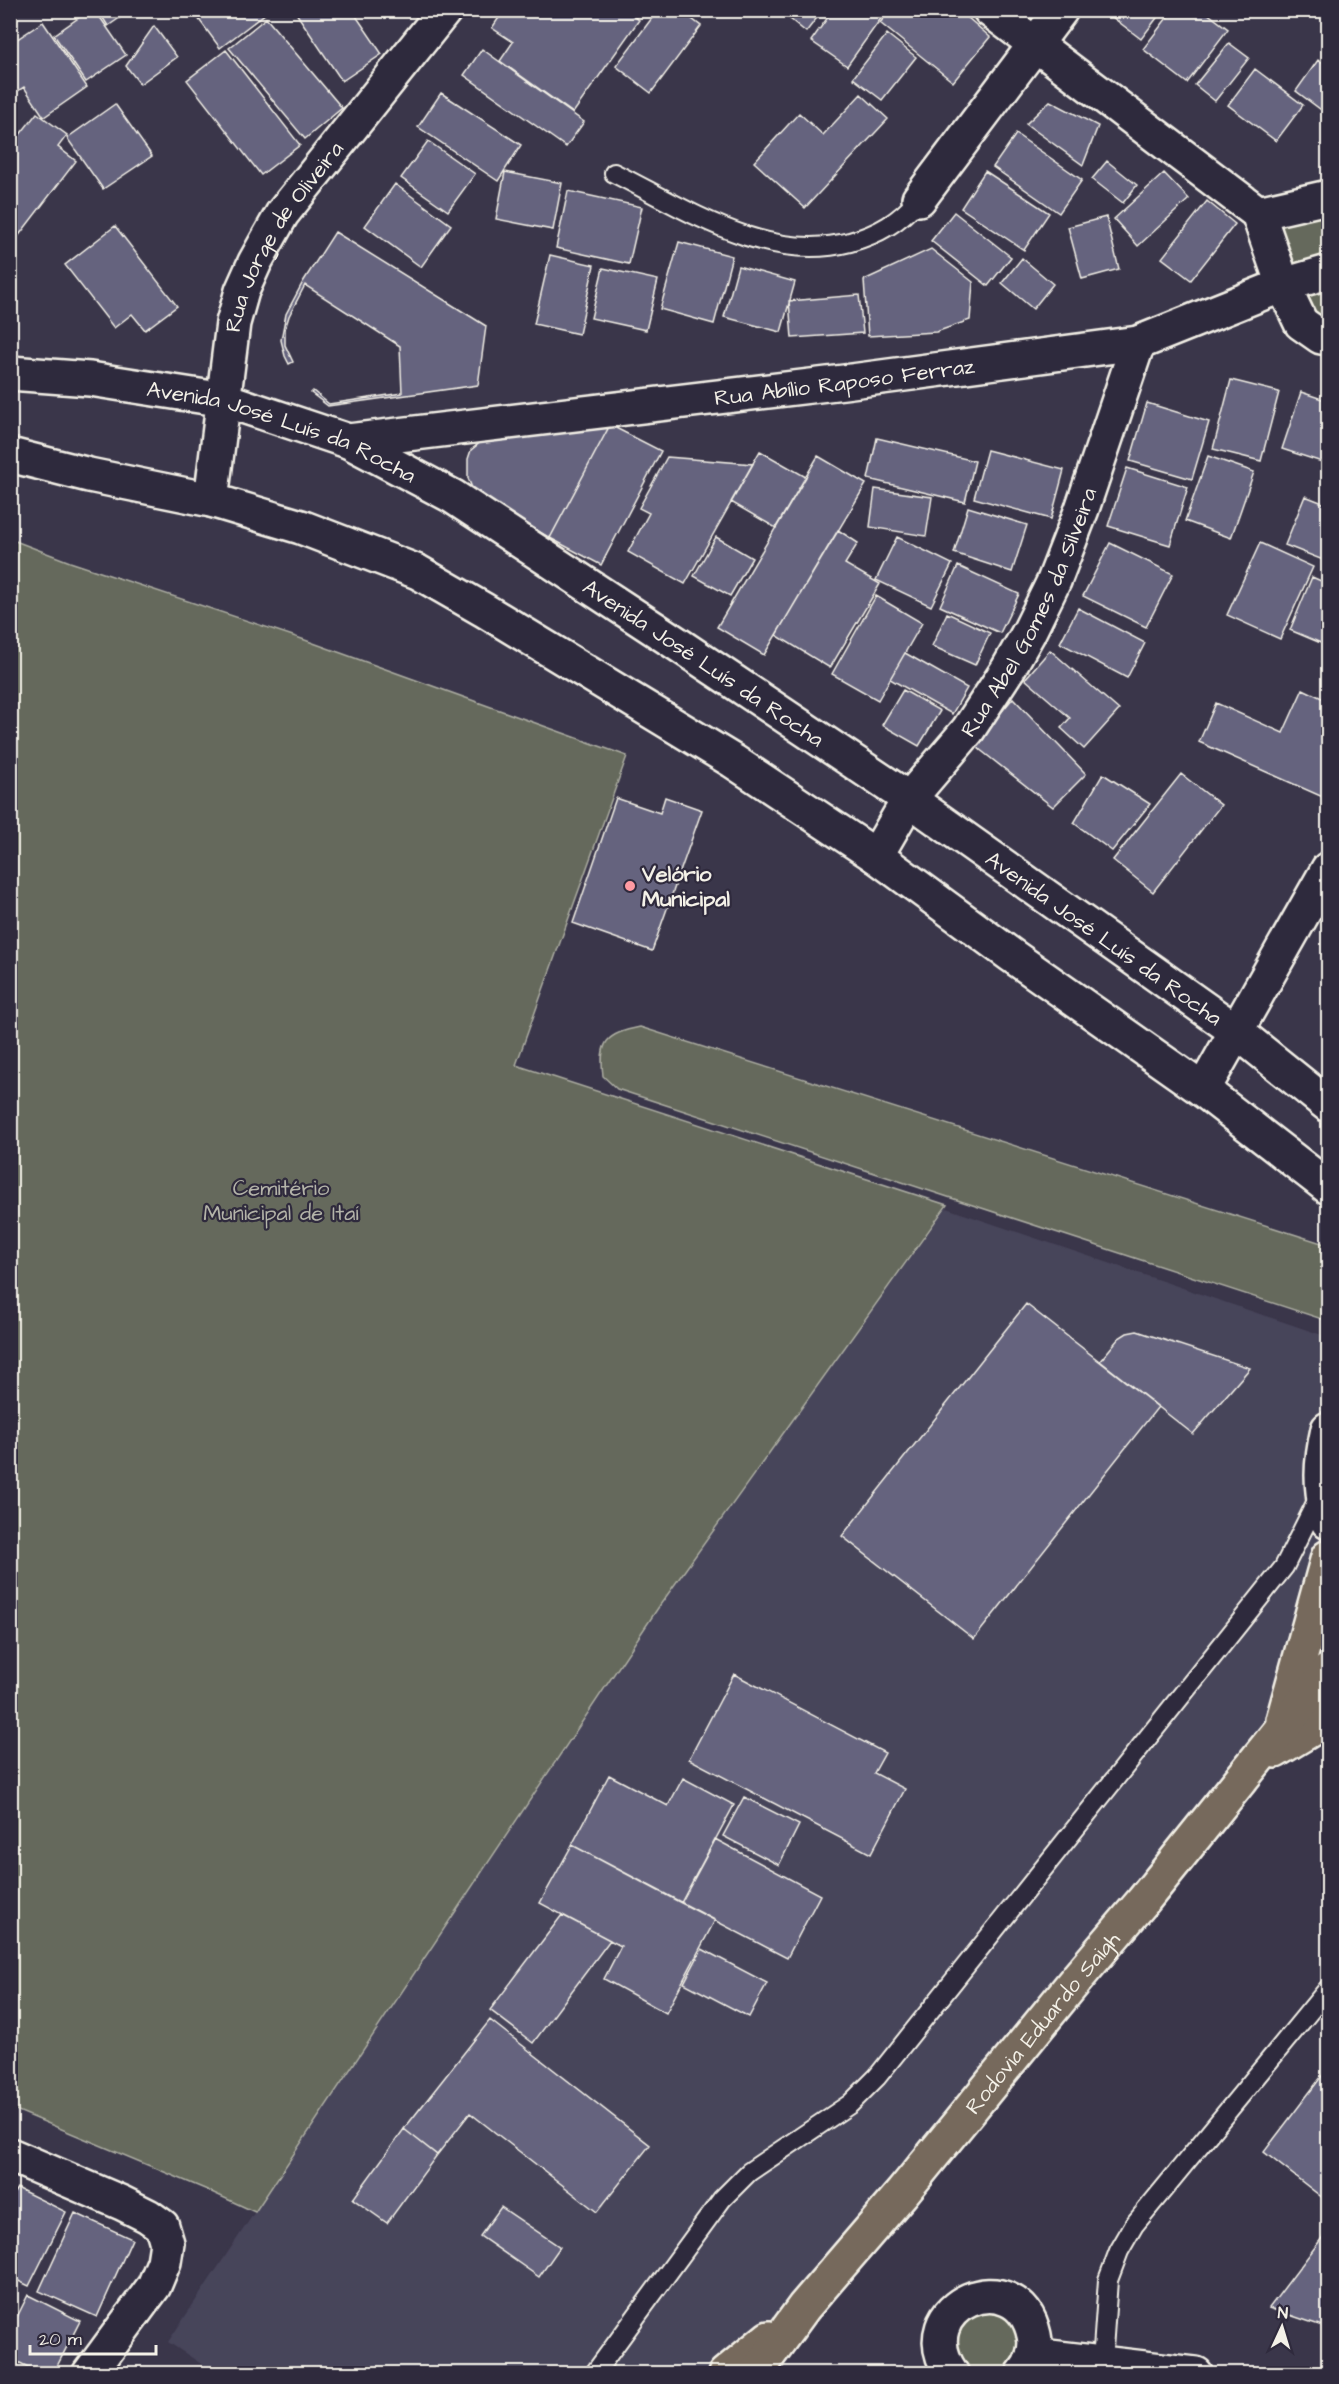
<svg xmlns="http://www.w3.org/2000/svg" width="1339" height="2384" font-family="'Architects Daughter',sans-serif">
  <rect width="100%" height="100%" fill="#3a364a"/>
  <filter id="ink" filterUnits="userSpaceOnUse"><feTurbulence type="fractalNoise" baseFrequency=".0167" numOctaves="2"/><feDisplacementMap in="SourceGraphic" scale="12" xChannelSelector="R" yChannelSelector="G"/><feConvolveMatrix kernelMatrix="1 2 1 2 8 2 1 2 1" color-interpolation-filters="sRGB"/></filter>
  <g filter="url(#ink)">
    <path fill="#47445a" d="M946,1208L1328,1337V1657L752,2373H215L168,2342L660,1605Z"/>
    <path fill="#65695c" stroke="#acada2" stroke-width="1.5" d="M1328,206V323L1307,307L1271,221Z
      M10,539L70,562L302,639L627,756L516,1065L947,1205L660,1605L255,2212L205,2189L11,2108Z
      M640,1027L1328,1245V1321L617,1089L603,1076C599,1041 606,1034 640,1027Z
      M997,2305L1026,2341L1009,2373H967L950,2336L954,2324Z"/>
    <path fill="#65647e" stroke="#f4f1e8" stroke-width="1.5" d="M90,10H95L126,55L86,82L54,35Z
      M98,10H131L108,26Z
      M192,10H270L220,48Z
      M294,10H352L382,54L342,81Z
      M504,10H625L639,20L573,113L500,61L513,42L492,28Z
      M658,10H680L701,26L651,93L616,66Z
      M779,10H823L806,32Z
      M833,10H887L847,66L811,41Z
      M890,10H959L990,37L953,82L880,23Z
      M1103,10H1163L1141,39Z
      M1173,10H1203L1228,29L1187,83L1143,49Z
      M266,18L342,108L305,139L229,48Z
      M43,22L87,87L44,117L24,87L10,96V44Z
      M154,26L177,57L140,84L126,66Z
      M887,34L916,57L882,100L853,78Z
      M1229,43L1249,58L1215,101L1195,85Z
      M482,49L584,122L566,147L464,75Z
      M226,50L300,145L261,175L187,80Z
      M1318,60L1328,68V115L1296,91Z
      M1255,69L1303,105L1276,141L1228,105Z
      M441,93L521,145L498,181L418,127Z
      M861,94L888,119L805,208L754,162L799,113L823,135Z
      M1050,101L1098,126L1083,165L1026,124Z
      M115,104L152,156L103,189L67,138Z
      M37,113L67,135L58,147L76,161L10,247V147Z
      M1016,134L1082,180L1059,213L993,167Z
      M428,141L475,174L448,211L401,178Z
      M1107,161L1137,185L1123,203L1092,179Z
      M985,171L1049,213L1024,250L961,208Z
      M505,172L562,183L553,230L496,219Z
      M1164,173L1189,199L1138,246L1114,219Z
      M395,184L451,225L421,267L365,226Z
      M568,191L642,207L629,264L556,248Z
      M1207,201L1235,224L1191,280L1162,258Z
      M954,212L1011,257L988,286L931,241Z
      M1106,217L1119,269L1082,279L1068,227Z
      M115,226L177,306L145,330L132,314L114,328L65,265Z
      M335,232L486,326L478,385L328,406L311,393L313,391L329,404L402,393L400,346L305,285L289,316L285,329V345L293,362L289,364L285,356L281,340L286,314L303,282Z
      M679,242L732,256L714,324L660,309Z
      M931,249L973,282L970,320L936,332L868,336L864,280Z
      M550,255L594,265L579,334L534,324Z
      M1022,258L1053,284L1033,309L1002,283Z
      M738,266L795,282L781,332L724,317Z
      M603,268L658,280L646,330L591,318Z
      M859,295L863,333L792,338L789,301Z
      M1231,380L1279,392L1261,461L1213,449Z
      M1301,392L1328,401V464L1282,449Z
      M1147,403L1209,422L1192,479L1130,461Z
      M610,425L550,538L478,496L472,488L468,478V459L471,450L481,442Z
      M610,425L661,451L601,565L550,538Z
      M877,438L975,461L965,502L868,479Z
      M987,450L1064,470L1051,519L974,498Z
      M760,451L806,477L776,528L731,502Z
      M818,456L866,484L764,655L717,627Z
      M1208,456L1254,472L1231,538L1185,521Z
      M667,457L753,464L685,584L628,552L649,513L639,508Z
      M1127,468L1188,487L1170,545L1108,526Z
      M875,489L932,497L926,536L870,527Z
      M1305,496L1328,505V562L1285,545Z
      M968,507L1027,525L1012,572L954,553Z
      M838,530L858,543L845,564L880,584L830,668L776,635Z
      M716,537L752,558L730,596L694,576Z
      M897,537L952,564L931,606L876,580Z
      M1110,543L1173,574L1146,627L1083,596Z
      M1260,543L1313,567L1280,639L1227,615Z
      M958,566L1019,594L1000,633L940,606Z
      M1312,577L1328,584V646L1290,630Z
      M876,596L922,623L878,700L832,674Z
      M1078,608L1145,643L1127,678L1060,643Z
      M947,613L990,633L975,665L932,646Z
      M1050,650L1119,710L1084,749L1061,728L1070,718L1025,679Z
      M905,653L967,688L952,714L890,679Z
      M1303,689L1328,701V790L1325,798L1199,742L1216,703L1283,733Z
      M903,690L940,711L919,746L882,725Z
      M1013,698L1086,774L1053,807L974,745Z
      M1103,774L1150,804L1112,851L1074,823Z
      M1181,774L1221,805L1153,892L1113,860Z
      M665,797L702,810L652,951L573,923L616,798L660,813Z
      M1026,1304L1158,1407L974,1639L842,1536Z
      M1137,1331L1250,1368L1193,1434L1100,1361L1119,1338L1127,1333Z
      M734,1674L885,1753L874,1773L905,1789L871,1854L689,1759Z
      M609,1775L668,1806L683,1778L734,1805L681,1903L572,1845Z
      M744,1797L799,1825L779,1865L723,1836Z
      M715,1839L820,1895L787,1958L681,1903Z
      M572,1845L715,1920L666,2013L604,1979L621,1946L540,1903Z
      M562,1915L610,1940L533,2043L490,2010Z
      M702,1949L767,1983L749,2017L684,1983Z
      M490,2020L650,2145L597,2212L470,2113L437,2155L404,2129Z
      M1328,2068V2202L1264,2152Z
      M404,2129L437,2155L387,2223L353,2199Z
      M17,2188L66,2212L29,2286L10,2277V2202Z
      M501,2207L560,2247L539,2277L480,2236Z
      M75,2213L132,2239L97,2317L39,2291Z
      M1328,2230V2328L1269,2308Z
      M28,2295L80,2321L53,2374H42L10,2358V2331Z"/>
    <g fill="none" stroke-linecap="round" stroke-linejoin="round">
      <defs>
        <path id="service" d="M614,173C686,209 766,264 850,242C879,234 899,222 919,199
          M1102,2363L1108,2280L1119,2251L1134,2225L1328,1989
          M594,2374L722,2199L749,2172L850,2104L877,2077L1284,1567L1321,1493"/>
        <g id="minor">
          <path d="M990,10L1258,213L1283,285L1301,323L1321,337L1328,338"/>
          <path d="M919,199L1061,10"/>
          <path d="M1258,213L1328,197"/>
          <path id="s1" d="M348,441L844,382L1138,343L1283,285L1328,272"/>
          <path id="s2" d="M211,500L233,323L242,291L255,262L282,214L445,10"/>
          <path id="s3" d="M876,856L909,799L968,730L1008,669L1029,632L1054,581L1082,509L1138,343"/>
          <path d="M1203,1090L1328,869"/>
          <path d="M10,2155L122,2203L148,2216L162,2226L167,2243L164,2262L154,2286L89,2374"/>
          <path d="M1033,2355L1196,2374"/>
          <path d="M952,2374C904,2305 1018,2259 1034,2335C1037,2348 1032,2364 1023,2374"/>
        </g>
        <g id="tertiary">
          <path id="s4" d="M10,373L90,379L225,400L348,441L452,496L676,643L909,799L1236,1031L1328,1105"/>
          <path d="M10,455L89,475L211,500L301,527L418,572L484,610L733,761L876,856L1011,955L1203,1090L1328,1187"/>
          <path d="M1328,1429C1320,1465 1320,1485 1328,1522"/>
        </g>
        <g id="trunk">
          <path d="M1283,1720L1328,1557"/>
          <path d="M1275,1751L1328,1719"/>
          <path d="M725,2374L769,2338"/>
          <path id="s5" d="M755,2374L804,2307L902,2193L1079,1976L1143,1901L1328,1671"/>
        </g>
      </defs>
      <use href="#service" stroke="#f4f1e8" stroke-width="22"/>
      <use href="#minor" stroke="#f4f1e8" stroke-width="38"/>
      <use href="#tertiary" stroke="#f4f1e8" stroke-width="38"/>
      <use href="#trunk" stroke="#f4f1e8" stroke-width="38"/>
      <use href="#service" stroke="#2f2a3d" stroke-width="18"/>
      <use href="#minor" stroke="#2f2a3d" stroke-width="33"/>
      <use href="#tertiary" stroke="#2f2a3d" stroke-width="33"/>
      <use href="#trunk" stroke="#76695c" stroke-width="33"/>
    </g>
  </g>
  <circle fill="#ff9aa2" stroke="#2f2a3d" stroke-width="2" cx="630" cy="886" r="6"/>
  <g text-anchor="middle" stroke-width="4.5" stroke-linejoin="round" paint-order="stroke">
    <g font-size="22" fill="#f4f1e8" stroke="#2f2a3d">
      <text dy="8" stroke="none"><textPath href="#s2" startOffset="279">Rua Jorge de Oliveira</textPath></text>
      <text dy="8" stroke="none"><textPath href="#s1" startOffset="500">Rua Abílio Raposo Ferraz</textPath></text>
      <text dy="8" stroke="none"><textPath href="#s4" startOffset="280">Avenida José Luís da Rocha</textPath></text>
      <text dy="8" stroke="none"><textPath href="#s3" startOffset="290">Rua Abel Gomes da Silveira</textPath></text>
      <text dy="8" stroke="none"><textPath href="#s4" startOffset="766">Avenida José Luís da Rocha</textPath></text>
      <text dy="8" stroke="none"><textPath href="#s4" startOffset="1252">Avenida José Luís da Rocha</textPath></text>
      <text dy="8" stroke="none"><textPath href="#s5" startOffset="454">Rodovia Eduardo Saigh</textPath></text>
    </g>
    <g font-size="22" font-weight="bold" fill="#f4f1e8" stroke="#2f2a3d" text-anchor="start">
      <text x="642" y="881">Velório<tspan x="642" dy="25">Municipal</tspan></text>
    </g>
    <g font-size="22" fill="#b4b4a9" stroke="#2f2a3d">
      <text x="281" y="1195">Cemitério<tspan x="281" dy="25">Municipal de Itaí</tspan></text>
    </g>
  </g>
  <rect width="1339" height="2384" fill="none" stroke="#2f2a3d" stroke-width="36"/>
  <rect x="18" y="18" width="1303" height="2348" fill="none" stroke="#f4f1e8" stroke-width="2" filter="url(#ink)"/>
  <g transform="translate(1282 2327) rotate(4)" stroke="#2f2a3d" stroke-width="4.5" paint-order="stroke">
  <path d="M0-4.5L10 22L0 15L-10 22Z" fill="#f4f1e8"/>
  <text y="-9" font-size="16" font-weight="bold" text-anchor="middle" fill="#f4f1e8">N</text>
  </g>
  <path d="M30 2345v9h126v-9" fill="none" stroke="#f4f1e8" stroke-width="3"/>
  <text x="39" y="2345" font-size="18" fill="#f4f1e8" stroke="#2f2a3d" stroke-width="4.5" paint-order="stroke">20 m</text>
</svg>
